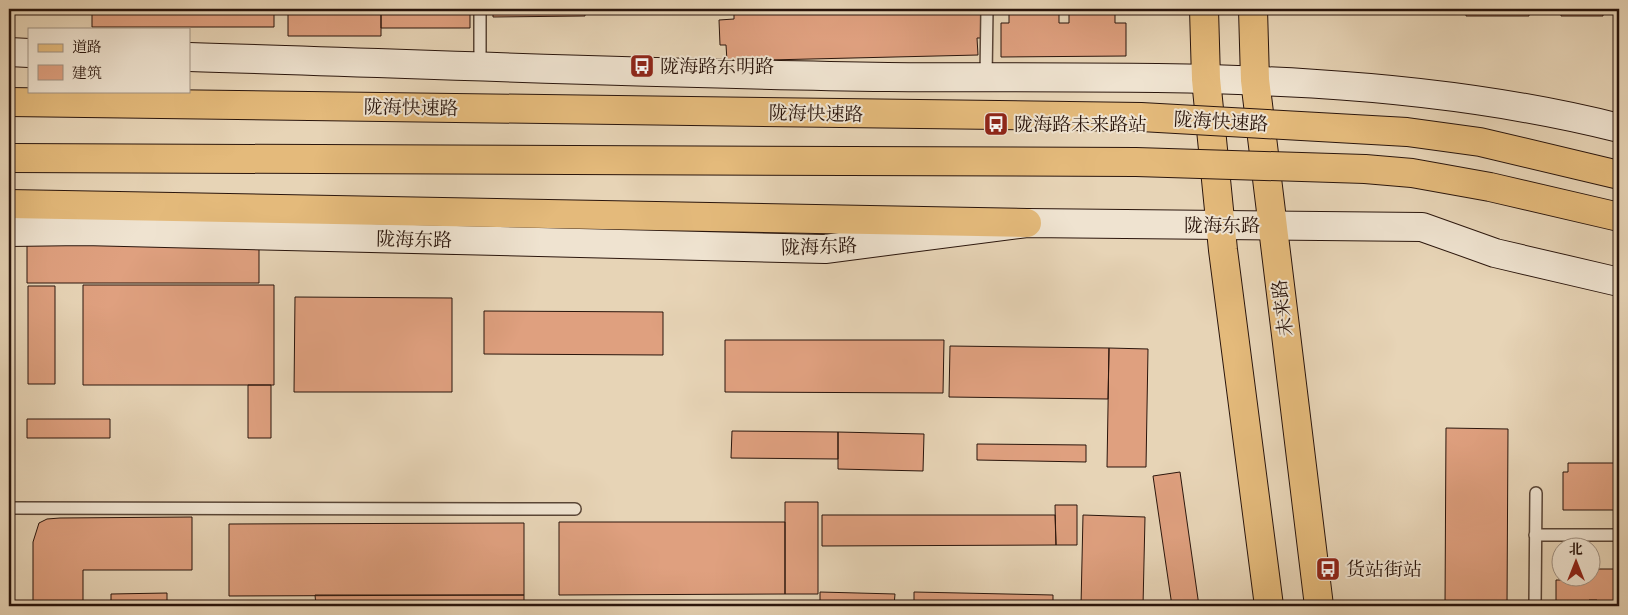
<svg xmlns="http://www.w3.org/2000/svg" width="1628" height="615" font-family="'IM FELL DW Pica','Noto Serif SC',serif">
  <rect width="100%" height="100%" fill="#e7d4b6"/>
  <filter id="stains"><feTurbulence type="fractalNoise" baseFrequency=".004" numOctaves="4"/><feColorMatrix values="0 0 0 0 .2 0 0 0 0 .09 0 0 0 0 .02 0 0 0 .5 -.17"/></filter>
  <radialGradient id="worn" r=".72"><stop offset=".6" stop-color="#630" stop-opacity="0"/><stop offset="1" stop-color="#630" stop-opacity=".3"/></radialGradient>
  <path fill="#dfa07f" stroke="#2a150c" d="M92,9H274V27H92Z
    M288,9H381V36H288Z
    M381,9H470V28H381Z
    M493,9H585V16L493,17Z
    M969,9V14H983V38H977L978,55L727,61L726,45H720L719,20L734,19V14Z
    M1466,9H1619V16H1614L1613,10H1603V16H1561V10H1529V16H1466Z
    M1115,11V23H1126V56L1001,57V23H1009V12H1059V23H1069V12Z
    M27,239H259V283H27Z
    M83,285H274V385H83Z
    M28,286H55V384H28Z
    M295,297L452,298V392H294Z
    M484,311L663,312V355L484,354Z
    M725,340H944L943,393L725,392Z
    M950,346L1109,348L1108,399L949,397Z
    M1109,348L1148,349L1146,467H1107Z
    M248,385H271V438H248Z
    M27,419H110V438H27Z
    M1446,428L1508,429L1507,606H1445Z
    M732,431L838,432V459L731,458Z
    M838,432L924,434L923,471L838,469Z
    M977,444L1086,445V462L977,460Z
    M1568,463H1615V473H1619V510H1563V472H1568Z
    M1180,472L1199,606H1172L1153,476Z
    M785,502H818V594H785Z
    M1055,505H1077V545H1056Z
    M822,515H1055L1056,545L822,546Z
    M1083,515L1145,517L1143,606H1081Z
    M192,517V570H83V606H33V542L39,523L47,519L60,518Z
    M559,522H785V594L559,595Z
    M524,523V595L229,596V524Z
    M1590,569H1619V606H1597V600H1589V606H1562V603H1556V580H1562V578H1590Z
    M820,592L895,594L894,606H820Z
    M914,592L1053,595V606H914Z
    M167,593V606H111V594Z
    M315,595H524V606H316Z"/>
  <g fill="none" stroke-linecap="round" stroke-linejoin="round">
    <defs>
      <path id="lane" d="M480,9V66
        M986,77L987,9
        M9,508L575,509
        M1535,535H1619
        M1535,606L1536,493"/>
      <path id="secondary" d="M9,52L29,53
        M189,57C422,64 655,74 888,77C1132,79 1381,68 1619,128
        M9,232L84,231L825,249L1027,223L1422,227L1495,253L1619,282"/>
      <path id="primary" d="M1204,9L1206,79L1223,250L1269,606
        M1253,9L1255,80L1319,606"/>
      <path id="highway" d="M9,204L1027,223"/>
    </defs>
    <use href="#lane" stroke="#594536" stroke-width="14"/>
    <use href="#secondary" stroke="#2a150c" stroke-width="30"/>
    <use href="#primary" stroke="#2a150c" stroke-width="30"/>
    <use href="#highway" stroke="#2a150c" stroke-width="30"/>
    <use href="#lane" stroke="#efe3d0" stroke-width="11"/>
    <use href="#secondary" stroke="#efe3d0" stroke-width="28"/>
    <use href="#primary" stroke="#e4ba7b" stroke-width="28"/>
    <use href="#highway" stroke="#e4ba7b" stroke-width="28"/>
    <defs>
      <path id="highway-bridge" d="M9,102L1141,117L1407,132L1480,142L1619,175
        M9,158L1136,162L1365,169L1412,173L1490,187L1619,217"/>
    </defs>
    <use href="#highway-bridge" stroke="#2a150c" stroke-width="30" stroke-linecap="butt"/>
    <use href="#highway-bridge" stroke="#e4ba7b" stroke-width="28"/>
  </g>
  <defs>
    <symbol id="bus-square" viewBox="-11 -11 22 22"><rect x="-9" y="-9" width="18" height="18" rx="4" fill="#8f2418" stroke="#efe3d0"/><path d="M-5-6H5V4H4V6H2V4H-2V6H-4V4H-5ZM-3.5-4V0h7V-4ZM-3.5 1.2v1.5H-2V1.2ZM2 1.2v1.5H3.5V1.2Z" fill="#fff"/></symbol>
  </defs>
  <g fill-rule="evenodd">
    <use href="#bus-square" x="628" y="52" width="28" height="28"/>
    <use href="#bus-square" x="982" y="110" width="28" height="28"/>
    <use href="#bus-square" x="1314" y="555" width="28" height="28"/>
  </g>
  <g text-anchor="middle" stroke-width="4" stroke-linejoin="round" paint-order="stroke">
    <g font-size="19" fill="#2a150c" stroke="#efe3d0" text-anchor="start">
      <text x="660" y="73">陇海路东明路</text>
      <text x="1014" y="131">陇海路未来路站</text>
      <text x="1346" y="576">货站街站</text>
    </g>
    <g font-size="19" fill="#2a150c" stroke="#efe3d0">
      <text transform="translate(411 107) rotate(1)" y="7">陇海快速路</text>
      <text transform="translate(816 113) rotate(1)" y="7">陇海快速路</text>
      <text transform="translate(1221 121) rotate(3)" y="7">陇海快速路</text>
      <text x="1222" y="232">陇海东路</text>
      <text transform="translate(414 239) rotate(1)" y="7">陇海东路</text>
      <text transform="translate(819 246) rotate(-2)" y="7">陇海东路</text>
      <text transform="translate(1282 308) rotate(-97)" y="7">未来路</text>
    </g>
  </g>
  <rect width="1628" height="615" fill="none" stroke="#e7d4b6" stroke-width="30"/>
  <rect x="10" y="10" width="1608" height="595" fill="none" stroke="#2a150c" stroke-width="2.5"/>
  <rect x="15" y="15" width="1598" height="585" fill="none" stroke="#2a150c"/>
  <rect x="28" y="28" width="162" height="65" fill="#efe3d0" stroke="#a09182"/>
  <rect x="38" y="44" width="25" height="8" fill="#e4ba7b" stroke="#a09182"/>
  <text x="72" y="52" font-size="15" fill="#2a150c">道路</text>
  <rect x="38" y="65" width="25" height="15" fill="#dfa07f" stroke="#a09182"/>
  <text x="72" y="78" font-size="15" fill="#2a150c">建筑</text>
  <g transform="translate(1576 562)"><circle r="24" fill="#efe3d0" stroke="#a09182"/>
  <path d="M0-4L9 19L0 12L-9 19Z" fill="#8f2418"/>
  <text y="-8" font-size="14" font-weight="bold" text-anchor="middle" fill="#2a150c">北</text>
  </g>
  <rect width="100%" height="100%" filter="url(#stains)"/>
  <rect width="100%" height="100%" fill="url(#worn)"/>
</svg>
